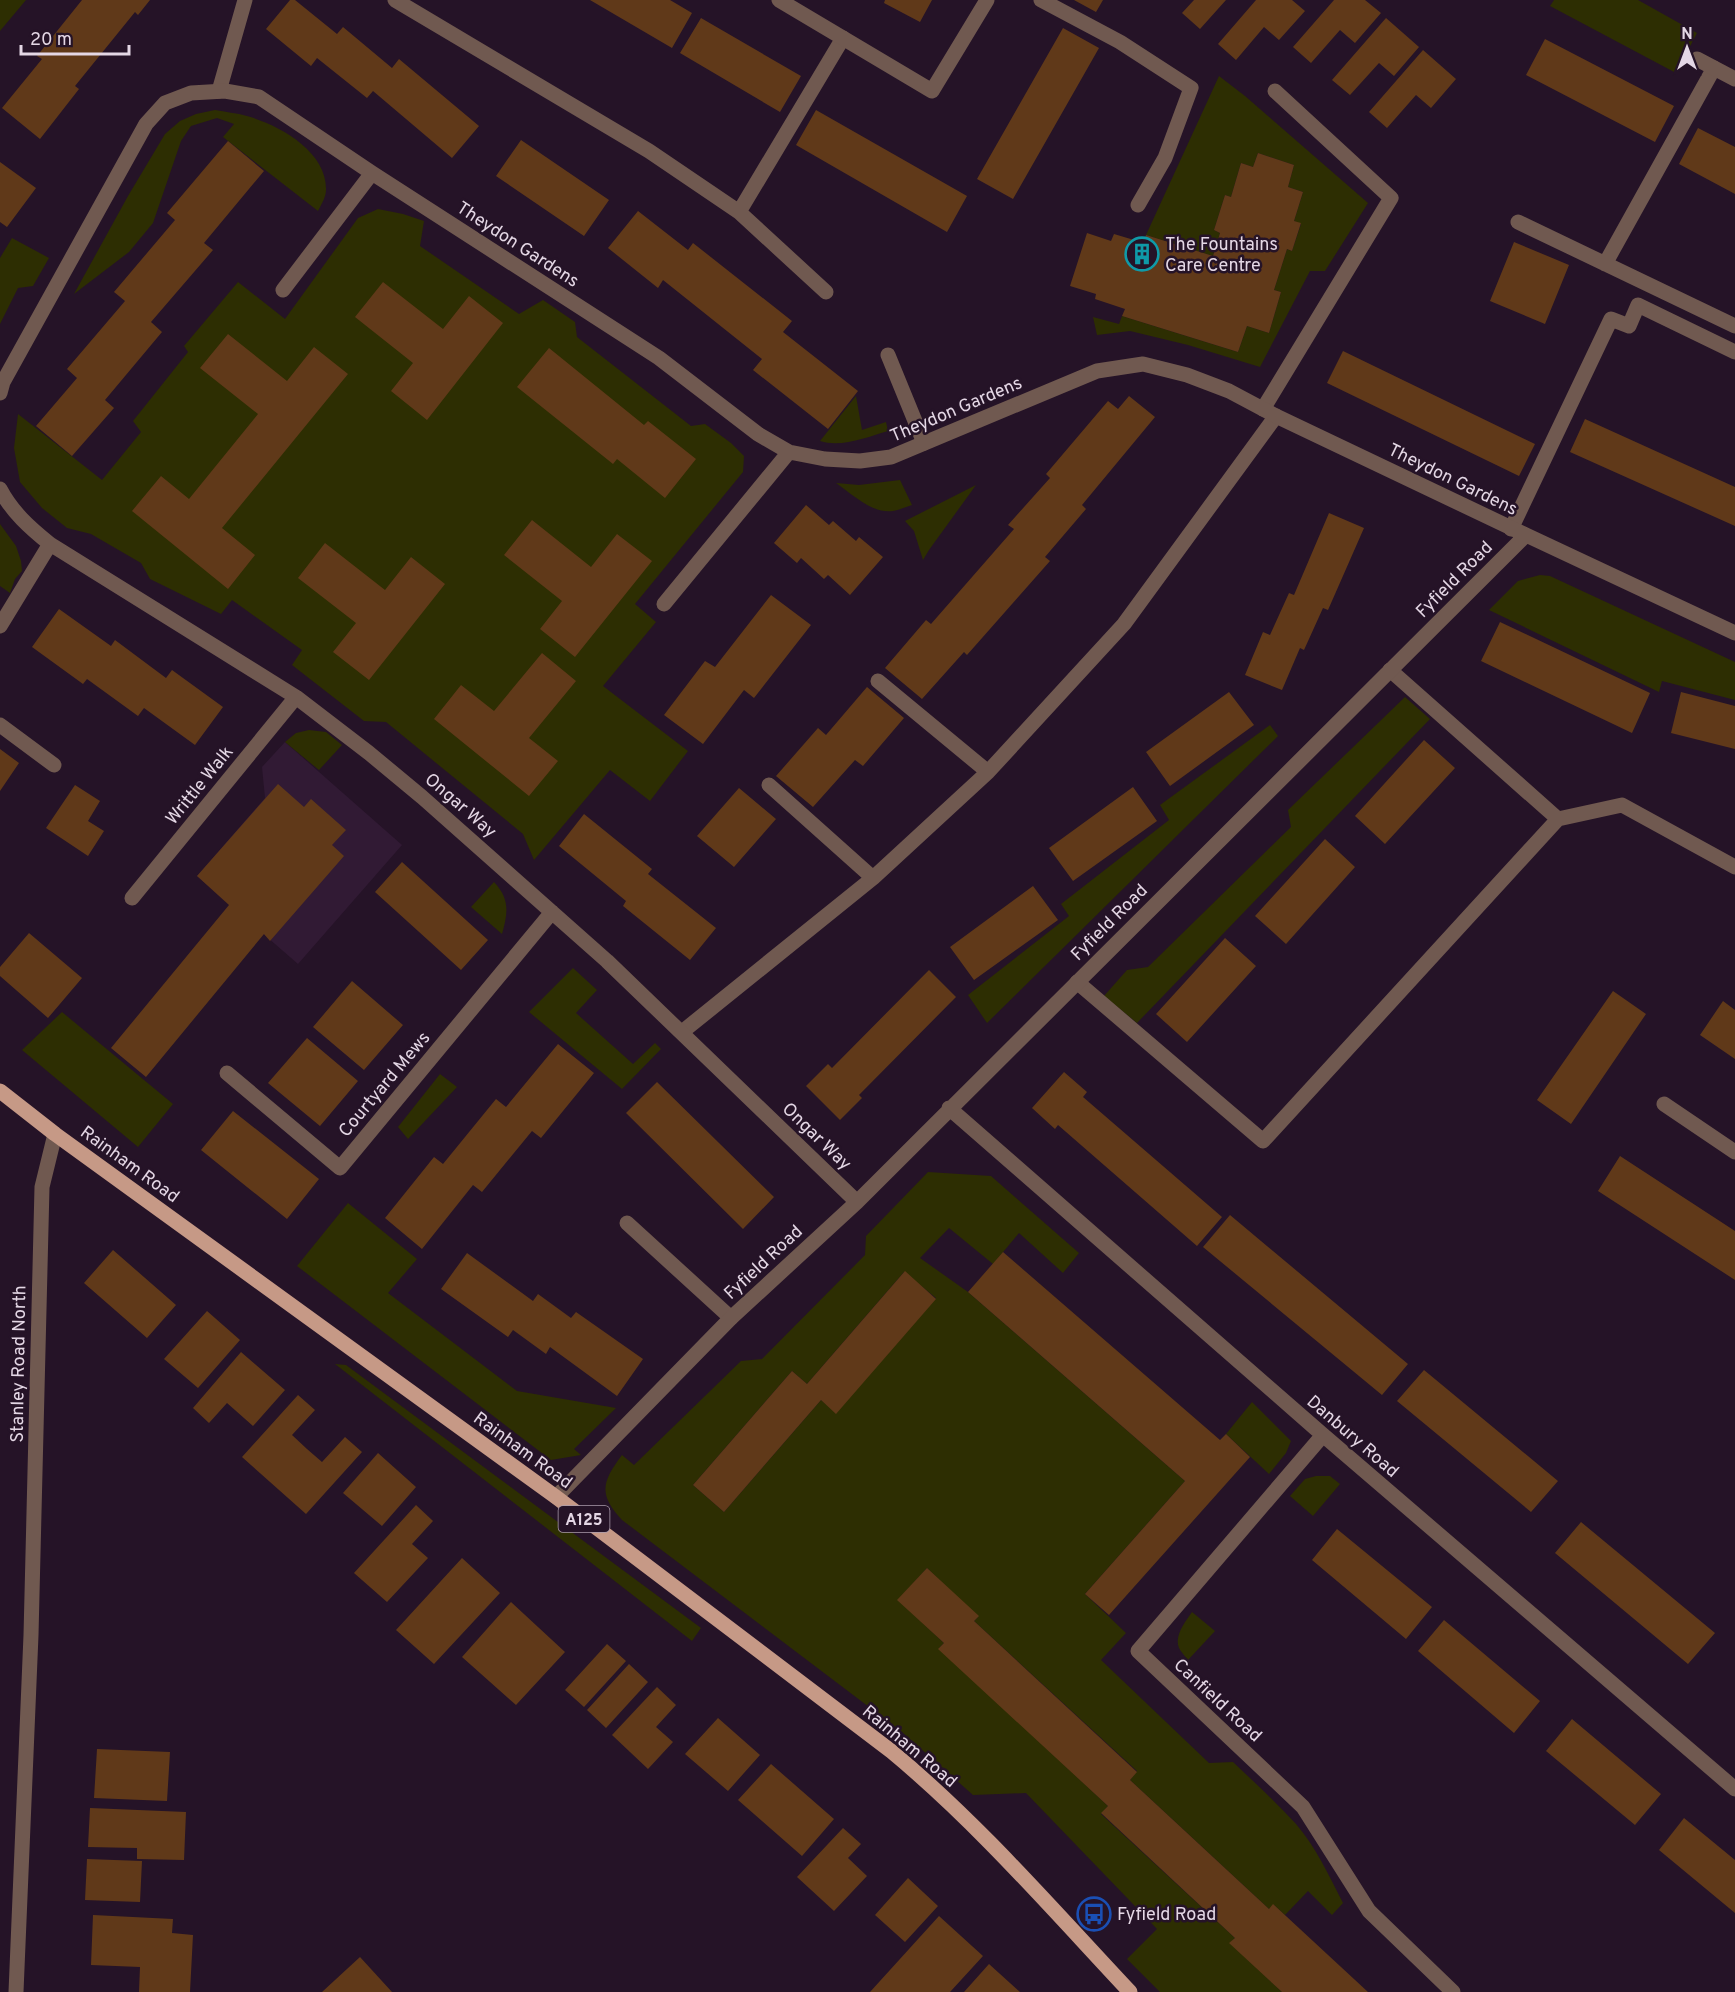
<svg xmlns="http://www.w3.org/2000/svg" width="1735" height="1992" font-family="Overpass,sans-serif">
  <rect width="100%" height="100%" fill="#251327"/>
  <path fill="#311a34" d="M285,742L402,845L298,964L197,876L265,798L262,767Z"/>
  <path fill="#2d2e02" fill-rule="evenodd" d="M0,0H26L0,31Z
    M1554,0H1638L1697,33L1676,73L1550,6Z
    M1219,76L1245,96L1368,203L1325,271H1310L1260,367L1188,345L1130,331L1097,335L1093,317L1119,324L1122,316L1238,352L1247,326L1269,333L1281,292L1274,290L1287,249L1292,251L1301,224L1294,221L1303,192L1288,187L1294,165L1258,153L1253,167L1241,163L1231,197L1225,195L1214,230L1220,233L1213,256L1146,235Z
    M215,110C225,112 237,113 247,116C279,125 327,151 326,190C326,197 321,205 318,211L223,137L234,124L217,118L191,126L181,141L153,223L129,252L74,294L128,196L165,134L180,121L196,114Z
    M378,209L403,214L424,221L420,246L519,314L543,300L575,322L577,337L691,426L705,424L731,443L744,456L743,472L635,604L656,622L603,686L688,751L650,801L610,770L534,860L523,834L386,722L364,721L292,665L302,650L232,600L221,614L150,579L141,563L91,534L67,528L42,508L20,482L14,448L18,414L102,480L141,432L133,421L188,352L184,346L238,282L285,319L358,218Z
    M12,238L49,258L33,286L18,288L0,324V258Z
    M856,396L862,430L886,422L888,431C868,437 841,448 820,441Z
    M900,480L912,505C906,507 899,510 893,511C872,514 852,494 836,483L859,485Z
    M976,485L929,550L923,560L914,531L905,521Z
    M0,524L16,546L21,561L22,571L15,579L10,593L0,586Z
    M1540,575L1550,576L1735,662V700L1662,681L1659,692L1489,610L1518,581Z
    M1405,697L1430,719L1137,1023L1104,996L1127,970L1148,967L1291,827L1288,810Z
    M1270,725L1278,736L987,1023L968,995L1069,916L1061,904L1169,820L1160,805Z
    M309,730L326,732L342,745L319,770L285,742L296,733Z
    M494,882C510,899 508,913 502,934L471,907Z
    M573,968L597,990L576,1013L633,1064L655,1043L661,1049L622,1089L529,1012Z
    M62,1012L173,1104L138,1147L22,1050Z
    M440,1074L457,1087L408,1139L398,1127Z
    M928,1172L991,1176L1079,1253L1063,1273L1019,1233L993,1264L949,1228L920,1258L968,1292L1185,1481L1085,1594L1126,1633L1101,1660L1209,1763L1233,1762C1254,1782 1276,1802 1296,1824C1316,1847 1329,1876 1343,1903L1332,1915L1308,1891L1285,1915L1274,1905L1269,1909L1130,1780L1137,1771L974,1621L978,1617L927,1568L898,1600L944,1643L939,1648L1108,1806L1101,1814L1235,1938L1230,1943L1282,1992H1160L1127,1959L1157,1929L1026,1793L973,1795L902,1732L622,1520C598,1494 602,1482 622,1455L634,1465L741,1361L762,1359L865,1255L866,1236ZM904,1272L936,1298L836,1413L821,1400L724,1512L693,1485L792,1371L807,1384Z
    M348,1203L417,1259L388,1293L517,1391L616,1408L574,1449L581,1455L551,1460L297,1266Z
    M335,1364L346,1365L701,1628L692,1641Z
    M1252,1402L1291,1441L1286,1453L1269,1474L1226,1434Z
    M1316,1476H1330L1340,1484L1313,1516L1290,1496L1305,1479Z
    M1192,1612L1215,1631L1188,1660C1186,1657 1181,1652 1179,1648C1174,1636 1185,1622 1192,1612Z"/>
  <path fill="#603919" d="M82,0H150L138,15L135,12L75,86L79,89L40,139L2,108L42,59L37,56Z
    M290,0H295L337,34L343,27L392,68L399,59L479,126L452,158L373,91L367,98L317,58L311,66L266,29Z
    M590,0H670L692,13L672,48Z
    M885,0H932L920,22L884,3Z
    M1074,0H1103L1096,12Z
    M1194,0H1226L1200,29L1182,13Z
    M1256,0H1292L1305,11L1279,40L1264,27L1236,60L1218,44Z
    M1334,0H1365L1381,13L1355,43L1340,30L1311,63L1293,47Z
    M701,18L801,76L780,112L680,53Z
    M1386,18L1419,47L1394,76L1379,63L1350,95L1332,80Z
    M1063,28L1099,48L1013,199L977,179Z
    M1545,39L1674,106L1655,142L1526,75Z
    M1423,50L1456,79L1431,108L1416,95L1387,128L1369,112Z
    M816,110L967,196L947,232L796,145Z
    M1698,128L1735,147V194L1679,164Z
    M521,140L609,200L584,236L496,176Z
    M228,141L264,171L204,243L213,250L151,322L162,332L105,400L114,408L72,456L36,426L77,378L67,369L125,301L114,292L175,220L167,213Z
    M1258,153L1294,165L1288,187L1303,192L1294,221L1301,223L1292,251L1287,249L1274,290L1281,292L1269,333L1247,326L1238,352L1122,316L1125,309L1095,299L1096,294L1070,286L1087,233L1111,241L1114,234L1144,243L1146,235L1213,256L1220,233L1214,230L1225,195L1231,197L1241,163L1253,167Z
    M0,162L36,188L7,227L0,222Z
    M638,211L688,250L693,243L792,321L783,332L858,391L828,429L753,370L762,359L663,280L658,288L608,248Z
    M1514,242L1569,265L1545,324L1490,301Z
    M383,282L443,329L469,296L503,323L427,420L391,391L413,363L355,317Z
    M228,334L287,381L314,347L348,374L222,528L255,555L228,589L132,511L161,476L189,499L258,414L200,368Z
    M549,348L644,425L648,421L696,459L665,498L617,459L613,464L517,387Z
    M1343,351L1535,444L1519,476L1327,383Z
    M1129,396L1155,417L1082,505L1086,509L1045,557L1050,561L967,655L964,652L922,699L885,668L926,620L931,624L1014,529L1008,525L1050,478L1046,474L1108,401L1118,409Z
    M1585,419L1735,487V526L1570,452Z
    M806,505L829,525L833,521L856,541L859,537L883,557L850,595L828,575L824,579L801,558L797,563L774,543Z
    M1329,513L1364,528L1328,610L1323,608L1304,650L1300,648L1282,690L1245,675L1263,632L1270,635L1289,593L1294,595Z
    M532,520L591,567L617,534L652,561L575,657L540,629L562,601L504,555Z
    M325,543L385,590L411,557L445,584L369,680L333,652L356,623L298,578Z
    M771,595L811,625L754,698L744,690L703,744L664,715L705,661L715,667Z
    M59,609L111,646L115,640L166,678L172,670L223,707L195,745L144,708L138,716L87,679L83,684L32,647Z
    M1500,622L1650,693L1632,733L1481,661Z
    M542,653L576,681L529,738L558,761L529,796L434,719L461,685L494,711Z
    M867,687L904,718L863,766L855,760L813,807L776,776L818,728L826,735Z
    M1229,692L1254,725L1170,786L1146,752Z
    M1681,692L1735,706V749L1671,733Z
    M1424,740L1455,768L1385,844L1355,816Z
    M0,749L19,763L0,791Z
    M278,784L304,807L311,799L346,830L332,845L344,856L270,941L264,934L146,1077L111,1048L229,905L197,876Z
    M75,785L100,801L88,821L104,831L88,856L46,828Z
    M1133,787L1157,821L1073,881L1049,848Z
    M739,788L776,819L734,867L697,836Z
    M584,814L652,869L648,874L716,928L690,960L623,906L626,901L559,846Z
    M1325,839L1355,867L1286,944L1255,916Z
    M402,862L488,940L461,970L375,892Z
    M1033,886L1058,920L974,980L950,947Z
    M29,933L82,978L48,1018L0,976V967Z
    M1225,938L1256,966L1187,1042L1156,1014Z
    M929,970L956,997L859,1095L862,1098L840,1120L806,1086L828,1064L832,1068Z
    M352,981L403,1025L364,1070L313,1027Z
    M1613,991L1646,1014L1571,1124L1537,1100Z
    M1723,1001L1735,1010V1059L1700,1035Z
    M307,1038L358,1081L320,1126L268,1083Z
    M558,1044L594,1073L541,1138L532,1131L482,1192L473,1185L422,1249L385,1218L434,1157L443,1164L496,1099L506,1107Z
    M1064,1072L1087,1092L1083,1097L1222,1217L1197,1246L1058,1125L1055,1129L1032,1108Z
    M657,1082L774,1197L743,1229L626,1113Z
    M233,1111L319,1179L287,1219L201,1150Z
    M1620,1156L1735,1231V1280L1598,1191Z
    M1230,1215L1408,1364L1382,1395L1203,1247Z
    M113,1250L176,1305L147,1338L84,1283Z
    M1003,1252L1220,1440L1226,1434L1250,1457L1109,1615L1085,1594L1185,1481L968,1292Z
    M467,1253L533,1301L538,1294L571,1318L576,1312L643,1359L617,1396L550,1347L546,1354L513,1330L508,1337L441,1289Z
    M905,1271L936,1299L836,1414L821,1400L724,1512L693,1485L792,1371L807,1384Z
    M207,1311L240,1340L198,1388L164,1359Z
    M241,1352L285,1390L253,1426L227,1403L209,1423L193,1408Z
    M1424,1370L1558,1481L1531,1512L1397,1401Z
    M298,1395L315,1410L292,1435L307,1449L322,1462L345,1437L362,1452L306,1514L242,1457Z
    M378,1453L416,1487L382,1526L343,1493Z
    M416,1505L433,1521L412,1544L428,1558L387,1602L354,1573Z
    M1581,1522L1715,1633L1688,1664L1555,1553Z
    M1337,1529L1432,1607L1406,1639L1312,1560Z
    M462,1558L500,1593L434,1664L396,1630Z
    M927,1568L979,1616L974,1621L1137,1772L1130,1780L1269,1909L1273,1904L1368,1992H1282L1229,1943L1235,1938L1101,1813L1108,1806L938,1649L944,1643L897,1600Z
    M511,1602L565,1652L516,1705L462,1657Z
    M1444,1620L1540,1701L1514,1733L1418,1651Z
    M607,1644L626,1661L584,1707L565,1690Z
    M629,1664L648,1682L606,1728L587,1710Z
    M657,1687L676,1705L656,1727L673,1742L648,1769L612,1735Z
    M718,1718L760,1755L728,1791L685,1754Z
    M1572,1719L1661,1794L1635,1825L1546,1751Z
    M97,1749L170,1752L167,1801L94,1798Z
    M771,1764L834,1819L802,1856L738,1800Z
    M90,1808L186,1812L184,1860L137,1859V1848L88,1847Z
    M1684,1818L1735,1860V1913L1659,1850Z
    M843,1828L861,1844L848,1858L867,1876L834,1911L797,1877Z
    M87,1859L142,1861L140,1902L85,1900Z
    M908,1878L938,1906L905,1942L875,1915Z
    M93,1915L173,1919L172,1933L193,1935L190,1992H139L140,1967L91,1965Z
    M939,1916L983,1956L950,1992H870Z
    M360,1957L392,1992H322Z
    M989,1964L1010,1983L1020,1992H964Z"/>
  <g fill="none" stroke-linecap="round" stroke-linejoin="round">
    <path stroke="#705950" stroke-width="15" d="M395,0L649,151L739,212L826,292
      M1041,0L1120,42L1191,88L1165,158L1138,205
      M219,91L245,0
      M739,212L843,38
      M1518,222L1735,326
      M1605,264L1714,68
      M888,355L924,443
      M1263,409L1391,198L1275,91
      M1511,529L1611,319L1629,326L1638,305L1735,352
      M1390,670L1558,819
      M878,681L988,772
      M769,785L873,878
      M1077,982L1263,1141L1558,819L1622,805L1735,867
      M682,1032L873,878L988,772L1124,624L1276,416
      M627,1223L731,1318"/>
    <path stroke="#705950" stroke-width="15" d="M779,0L932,91L987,0
      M1697,59L1735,79
      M283,290L372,173
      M0,393L3,382L146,124L165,103L191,93L225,91L259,97L372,173L659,358L758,434L789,452L825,459L860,461L891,457L1097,371L1143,364L1187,375L1229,391L1276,416L1526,535
      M0,489C12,512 30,528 50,544L296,697L369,753L422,797L607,961L857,1202
      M664,604L789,452
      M0,626L50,544
      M0,725L54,765
      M132,898L296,697
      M227,1073L340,1168L552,912
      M1664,1104L1735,1152
      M949,1108L1323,1435L1735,1789
      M1323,1435L1138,1651L1303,1807L1369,1911L1453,1992
      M556,1497L731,1318L857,1202L1526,535L1735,633
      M16,1992L31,1635L42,1187L55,1134"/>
    <path stroke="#c69986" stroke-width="15" d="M0,1091L55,1134L556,1497L891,1751C978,1823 1053,1910 1130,1992"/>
  </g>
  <defs>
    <symbol id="building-ring" viewBox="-11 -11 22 22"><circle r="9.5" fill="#251327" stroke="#0f9aa8" stroke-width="1.5"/><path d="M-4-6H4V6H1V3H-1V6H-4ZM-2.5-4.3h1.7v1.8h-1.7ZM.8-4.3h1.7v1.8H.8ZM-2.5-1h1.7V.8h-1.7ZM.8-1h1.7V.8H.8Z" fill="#0f9aa8"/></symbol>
    <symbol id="bus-ring" viewBox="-11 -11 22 22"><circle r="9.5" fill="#251327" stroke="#1a4fb4" stroke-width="1.5"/><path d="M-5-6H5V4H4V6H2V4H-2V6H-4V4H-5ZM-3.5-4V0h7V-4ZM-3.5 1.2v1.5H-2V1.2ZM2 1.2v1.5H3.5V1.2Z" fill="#1a4fb4"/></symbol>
  </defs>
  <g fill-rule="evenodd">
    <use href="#building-ring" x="1123" y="235" width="38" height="38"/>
    <use href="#bus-ring" x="1075" y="1895" width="38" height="38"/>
  </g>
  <g text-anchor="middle" stroke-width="5" stroke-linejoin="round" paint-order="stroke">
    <rect fill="#251327" stroke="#ab9cac" stroke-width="1.5" x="558.5" y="1506" width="51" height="26" rx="4.5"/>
    <g font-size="16" font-weight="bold" fill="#e4d7e5">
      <text x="584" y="1525">A125</text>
    </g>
    <g font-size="18" fill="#e4d7e5" stroke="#251327">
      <text transform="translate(518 244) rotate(33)" y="6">Theydon Gardens</text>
      <text transform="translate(956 409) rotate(-23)" y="6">Theydon Gardens</text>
      <text transform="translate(1453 479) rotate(26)" y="6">Theydon Gardens</text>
      <text transform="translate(1454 579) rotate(-45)" y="6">Fyfield Road</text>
      <text transform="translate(199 785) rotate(-51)" y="6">Writtle Walk</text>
      <text transform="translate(461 805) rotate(41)" y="6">Ongar Way</text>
      <text transform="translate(1109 922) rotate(-45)" y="6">Fyfield Road</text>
      <text transform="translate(384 1084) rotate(-50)" y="6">Courtyard Mews</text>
      <text transform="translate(817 1136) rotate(44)" y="6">Ongar Way</text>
      <text transform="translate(130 1164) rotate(36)" y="6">Rainham Road</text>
      <text transform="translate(763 1262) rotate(-43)" y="6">Fyfield Road</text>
      <text transform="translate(18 1364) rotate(-89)" y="6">Stanley Road North</text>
      <text transform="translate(1353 1436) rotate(41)" y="6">Danbury Road</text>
      <text transform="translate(523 1450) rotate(36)" y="6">Rainham Road</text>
      <text transform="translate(1218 1700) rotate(43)" y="6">Canfield Road</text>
      <text transform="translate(910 1746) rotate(40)" y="6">Rainham Road</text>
    </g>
    <g font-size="18" fill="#e4d7e5" stroke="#251327" text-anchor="start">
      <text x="1165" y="250">The Fountains<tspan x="1165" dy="21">Care Centre</tspan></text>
      <text x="1117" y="1920">Fyfield Road</text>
    </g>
  </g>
  <g transform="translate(1687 48)" stroke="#251327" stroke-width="4.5" paint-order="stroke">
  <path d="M0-4.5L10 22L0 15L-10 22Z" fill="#e4d7e5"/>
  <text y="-9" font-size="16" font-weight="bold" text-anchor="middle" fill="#e4d7e5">N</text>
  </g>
  <path d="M21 45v9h108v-9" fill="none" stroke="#e4d7e5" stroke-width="3"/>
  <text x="30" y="45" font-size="18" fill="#e4d7e5" stroke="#251327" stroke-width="4.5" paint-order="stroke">20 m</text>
</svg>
